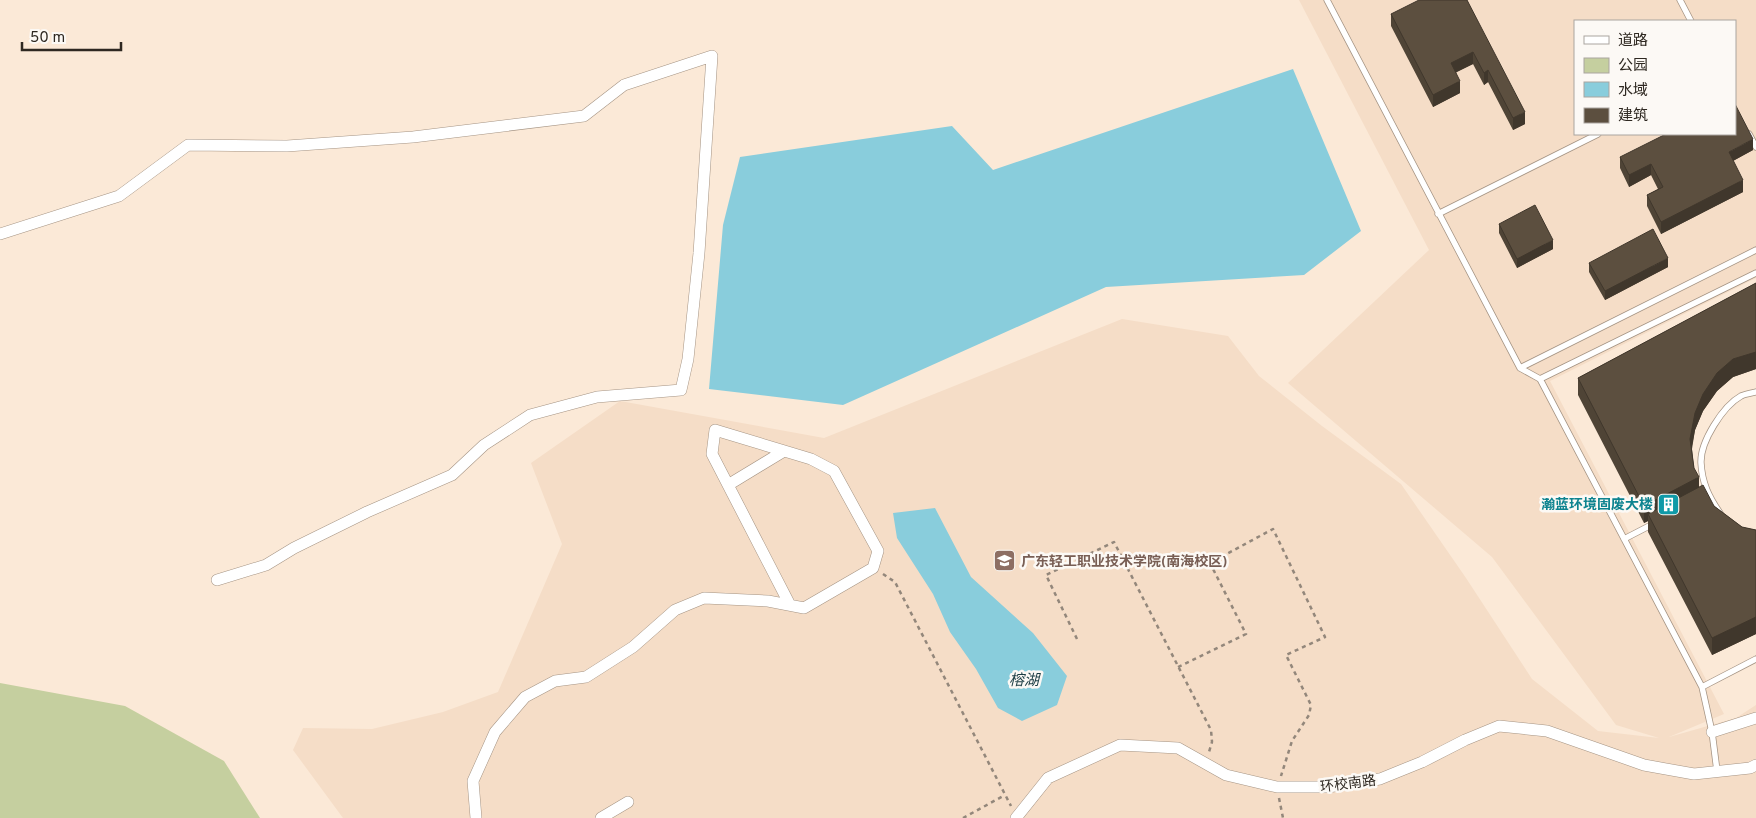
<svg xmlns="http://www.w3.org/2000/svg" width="1756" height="818" font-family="Overpass,'Noto Sans SC',sans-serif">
  <rect width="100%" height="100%" fill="#fbe9d7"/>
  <path fill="#f5ddc7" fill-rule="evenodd" d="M1299,0H1756V278L1550,381L1724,714L1669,737L1736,718L1756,705V818H343L293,750L303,728L372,729L443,712L498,692L562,544L531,463L620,401L824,438L1122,319L1228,336L1259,376L1322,426L1401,484L1466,578L1532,679L1598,731L1659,738L1616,725L1492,557L1288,383L1429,250ZM1575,21H1735V134H1575Z"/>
  <path fill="#c5cf9f" d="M0,683L125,706L224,761L260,818H0Z"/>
  <path fill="#89cddc" d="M1293,69L1361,231L1304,275L1106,287L843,405L709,389L723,225L740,157L952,126L993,170Z
    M935,508L971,577L1033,633L1067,676L1057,705L1022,721L998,708L976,669L950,632L933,594L897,538L893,513Z"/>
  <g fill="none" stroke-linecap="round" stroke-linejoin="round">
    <defs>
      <path id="service" d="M1327,0L1520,368L1540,379L1702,687L1756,659
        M1680,0L1691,21
        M1749,134L1756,147
        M1438,214L1598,134
        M1520,368L1756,250
        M1540,379L1756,273
        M1720,513C1709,497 1702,483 1701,463C1700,442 1723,406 1741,396C1745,394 1751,393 1756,392
        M1624,539L1655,523
        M1702,687L1712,732L1717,771"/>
      <path id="minor" d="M0,234L119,196L188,145L287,146L413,137L584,116L624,85L712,56L699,253L688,359L681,390L597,397L530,415L484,445L452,475L367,512L294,548L266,565L217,580
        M728,485L784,451
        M1712,732L1756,718
        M476,818L473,781L495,732L525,697L555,681L586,677L633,647L675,610L704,598L768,601L804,608L873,568L878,551L834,471L811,459L715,430L712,454L790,605
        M601,818L628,802
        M1016,818L1048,778L1120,745L1178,748L1226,775L1277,787H1328L1380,779L1422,762L1465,740L1499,726L1547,731L1644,765L1694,774L1750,768L1756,765"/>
    </defs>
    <use href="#service" stroke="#a59484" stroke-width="7"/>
    <use href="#minor" stroke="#a59484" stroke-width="12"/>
    <path stroke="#93877b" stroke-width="2.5" stroke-dasharray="4 4" stroke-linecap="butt" d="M883,574L895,582L1011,806
      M1077,639L1046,575L1114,542L1211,730L1212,742L1209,752
      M1178,667L1246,634L1210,563L1273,529L1325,637L1286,655L1311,705L1309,715L1292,741L1281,776
      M1279,798L1283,818
      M963,818L1005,795"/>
    <use href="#service" stroke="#fff" stroke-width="5.5"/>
    <use href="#minor" stroke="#fff" stroke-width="11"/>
  </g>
  <path fill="#4f4436" d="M1467,0L1525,124L1513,130L1488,82L1484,85L1473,64L1456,72L1460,93L1433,107L1391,26V14Z
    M1753,150L1733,161L1743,192L1661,234L1647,206V195L1658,189L1651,175L1629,187L1620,168V157Z
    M1499,224L1553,249L1517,268L1499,233Z
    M1589,263L1668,267L1605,300L1589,272Z
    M1756,283V369L1733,377L1717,391L1703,411L1695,430L1692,449L1694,468L1699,487L1714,506L1742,527L1756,530V634L1712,655L1648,532V521L1644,523L1578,395V378Z"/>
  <path fill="#40372c" d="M1473,52V64L1451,75V63Z
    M1488,70V82L1484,85V73Z
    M1460,81V93L1433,107V95Z
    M1525,112V124L1513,130V118Z
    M1753,139V150L1729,163V152Z
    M1651,164V175L1629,187V175Z
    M1743,180V192L1661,234V222Z
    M1553,240V249L1517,268V259Z
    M1668,258V267L1605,300V291Z
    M1756,352V369L1733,377L1717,391L1703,411L1695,430L1690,456V439L1695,413L1703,394L1717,373L1733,359Z
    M1699,477V494L1648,514V521L1644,523V506Z
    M1756,617V634L1712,655V638Z"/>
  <path fill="#5c4f3f" stroke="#40372c" d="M1419,0H1467L1525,112L1513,118L1488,70L1484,73L1473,52L1451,63L1460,81L1433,95L1391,14Z
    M1735,104L1753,139L1729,152L1743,180L1661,222L1647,195L1663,187L1651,164L1629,175L1620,157L1666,134H1735Z
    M1535,205L1553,240L1517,259L1499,224Z
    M1653,229L1668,258L1605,291L1589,263Z
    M1756,283V352L1733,359L1717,373L1703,394L1695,413L1690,439L1694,468L1699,477L1644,506L1578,378Z
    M1703,485L1714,506L1742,527L1756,530V617L1712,638L1648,514Z"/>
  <defs>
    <symbol id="building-square" viewBox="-11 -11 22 22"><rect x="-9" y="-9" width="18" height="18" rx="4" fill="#0f9aa8" stroke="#fcf9f5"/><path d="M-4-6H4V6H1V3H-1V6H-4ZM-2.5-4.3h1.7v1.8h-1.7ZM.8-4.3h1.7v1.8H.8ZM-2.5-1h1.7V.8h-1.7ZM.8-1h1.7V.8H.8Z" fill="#fff"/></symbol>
    <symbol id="university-square" viewBox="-11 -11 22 22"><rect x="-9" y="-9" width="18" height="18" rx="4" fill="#8d6e63" stroke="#fcf9f5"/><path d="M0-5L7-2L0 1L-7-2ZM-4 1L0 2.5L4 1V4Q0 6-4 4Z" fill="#fff"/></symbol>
  </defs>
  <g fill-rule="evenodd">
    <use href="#building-square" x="1656" y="492" width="25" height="25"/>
    <use href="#university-square" x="992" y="548" width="25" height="25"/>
  </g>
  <g text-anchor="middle" stroke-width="5" stroke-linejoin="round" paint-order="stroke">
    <g font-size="14" font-weight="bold" fill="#0d838f" stroke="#fcf9f5" text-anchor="end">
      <text x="1653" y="509">瀚蓝环境固废大楼</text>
    </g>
    <g font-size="14" font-weight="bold" fill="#785e54" stroke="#fcf9f5" text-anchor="start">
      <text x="1021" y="566">广东轻工职业技术学院(南海校区)</text>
    </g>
    <g font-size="14" fill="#2e2821" stroke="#fcf9f5">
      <text transform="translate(1348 783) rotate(-7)" y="5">环校南路</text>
    </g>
    <g font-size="15" font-style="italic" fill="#1a3b42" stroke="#fcf9f5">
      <text x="1024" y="685">榕湖</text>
    </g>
  </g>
  <rect x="1574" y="20" width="162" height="115" fill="#fcf9f5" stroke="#aaa5a0"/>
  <rect x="1584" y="36" width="25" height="8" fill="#ffffff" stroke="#aaa5a0"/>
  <text x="1618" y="45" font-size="15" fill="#2e2821">道路</text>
  <rect x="1584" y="58" width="25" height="15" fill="#c5cf9f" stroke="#aaa5a0"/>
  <text x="1618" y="70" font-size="15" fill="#2e2821">公园</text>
  <rect x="1584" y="82" width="25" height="15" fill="#89cddc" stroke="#aaa5a0"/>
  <text x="1618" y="95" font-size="15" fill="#2e2821">水域</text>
  <rect x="1584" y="108" width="25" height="15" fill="#5c4f3f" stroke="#aaa5a0"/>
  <text x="1618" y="120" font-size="15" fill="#2e2821">建筑</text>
  <path d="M22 42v8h99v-8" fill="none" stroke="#2e2821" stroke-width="2.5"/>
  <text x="30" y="42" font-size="15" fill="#2e2821" stroke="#fcf9f5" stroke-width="4" paint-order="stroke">50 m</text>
</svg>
